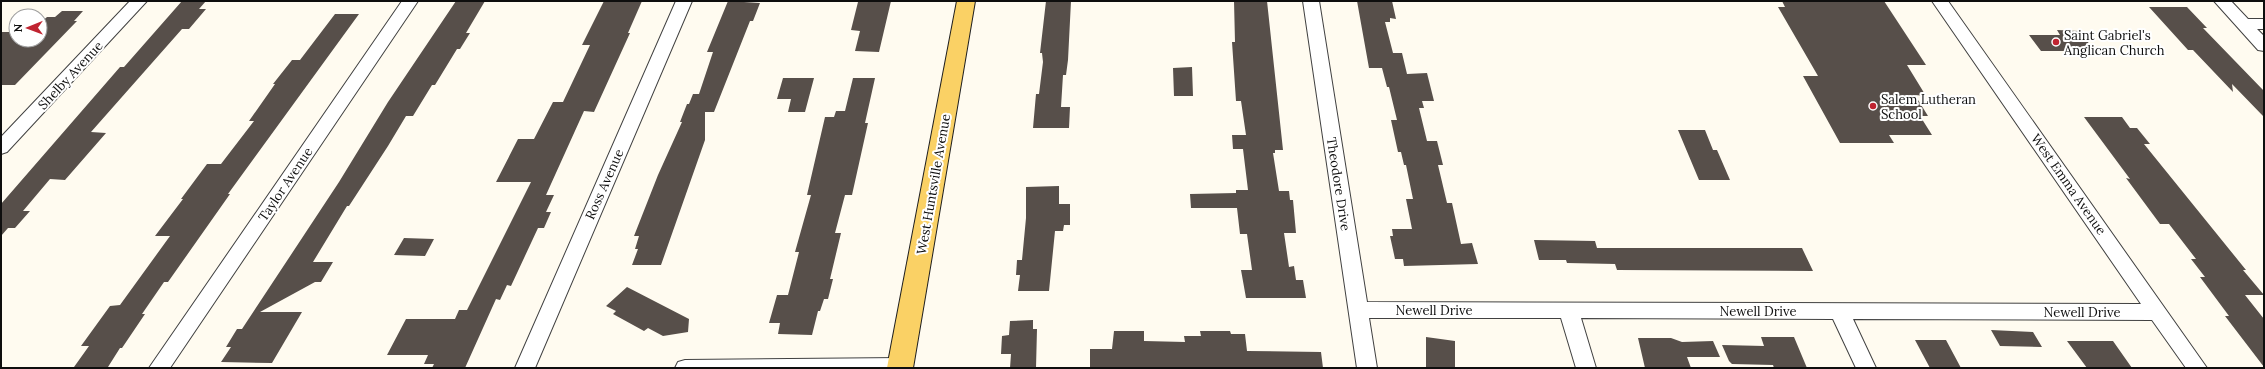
<svg xmlns="http://www.w3.org/2000/svg" width="2265" height="369" font-family="Lora,serif">
  <rect width="100%" height="100%" fill="#fffbf0"/>
  <path fill="#574f4a" d="M182,1H206L199,9H206L189,29H182L91,132L106,133L65,180L50,179L23,211H30L15,228H8L1,236V204L120,67H124Z
    M456,1H485L466,33H470L460,49H457L435,85H432L413,116H406L388,146L349,206H347L313,262H333L321,282H315L260,312H302L272,363L221,362L231,347H226L237,329H242L339,182L388,102Z
    M604,1H642L628,33H630L594,112L584,111L546,195H554L546,212H551L544,228H538L511,286L507,285L500,300L496,299L465,368H432L434,364H424L428,355H387L406,319H455L459,310H467L531,182H496L518,139H534L553,102H563L590,45H582Z
    M728,1L760,3L753,21H750L714,112H705V140L661,265H632L638,249H635L639,236H634L658,175L682,122H680L687,104H689L693,94H699L713,52H707Z
    M891,1L879,52L855,51L860,31L851,30L858,2Z
    M1046,1H1071L1068,60L1066,75H1063L1061,107H1070L1069,128H1033L1036,94H1039L1043,62L1042,53H1040Z
    M1234,1H1267L1283,150H1275V153H1273L1279,191H1289L1290,200H1293L1296,233H1284L1289,267L1294,266L1296,280H1303L1306,298H1246L1241,270H1252L1247,234H1240L1237,208H1191L1190,194L1236,193V190H1248L1243,149H1233L1232,135H1246L1241,101H1236L1232,42H1235Z
    M1357,1H1392L1396,19L1390,18V22H1385L1393,53H1402L1407,74L1427,73L1434,101H1422L1424,108H1419L1427,141H1437L1443,165H1438L1447,203H1452L1461,244L1472,243L1478,264L1404,266L1403,259H1395L1390,236H1393L1392,229H1412L1406,199H1413L1406,165H1404L1401,152H1398L1391,120H1397L1389,87H1387L1382,68H1369Z
    M1782,1H1884L1926,65H1907L1926,96L1915,95L1928,116H1920L1932,135H1889L1894,143H1840L1803,76H1818L1778,7H1785Z
    M2149,7H2187L2207,28H2203L2264,91V117L2232,84L2233,92L2193,50H2188Z
    M62,11H83L74,21H77L15,85H1V32H16V40H40V23L47,17H55Z
    M335,14H359L228,194H230L168,282H164L142,314H145L122,348H120L108,367H74L89,346H81L110,306L120,305L170,236H155L183,199H181L207,164H221L254,121H249L275,84H273L292,60H300Z
    M2057,30L2079,31L2099,56H2077L2073,51H2041L2029,35H2060Z
    M1192,67L1193,96H1174L1173,68Z
    M783,78H814L805,112H788L791,99H777Z
    M853,78H875L865,123H868L852,195H845L835,233H841L830,279H833L828,299H824L820,311H818L812,335L778,334L780,323H769L777,295H788L799,252H795L811,195H807L825,117H834L836,111H845Z
    M2084,117H2122L2130,128H2137L2150,144H2144L2246,270H2243L2264,295H2245L2264,319V367L2225,316H2229L2200,277H2205L2191,259H2196L2169,224H2160L2126,178L2130,179Z
    M1678,130H1705L1713,150H1717L1730,180H1699Z
    M1059,186V204H1070V225H1064L1063,231H1055L1049,291H1018L1020,275H1016L1017,260H1022L1026,218V187Z
    M404,238L434,239L425,256L394,255Z
    M1534,240L1595,241L1597,248H1802L1813,271L1617,270L1615,264L1567,263L1566,260H1539Z
    M627,287L689,319L688,332L663,336L648,328L644,331L613,314L616,311L606,306Z
    M1033,320V329H1037L1036,368H1010L1011,354H1001L1002,336L1009,335L1010,321Z
    M1991,330L2033,332L2042,347L2000,346Z
    M1114,331H1144V341L1185,342L1184,336H1201L1200,331H1230L1231,334H1245L1247,351L1321,352L1323,368H1090V349H1112Z
    M1426,337L1455,341V368H1426Z
    M1761,337H1794L1807,368H1774L1773,365L1732,364L1729,361L1722,345L1764,346Z
    M1638,338H1671L1682,342L1713,341L1720,357H1687L1691,368H1645Z
    M1915,340H1946L1961,368H1930Z
    M2067,341H2113L2132,368H2087Z"/>
  <g fill="none" stroke-linecap="round" stroke-linejoin="round">
    <defs>
      <path id="minor" d="M130,1H147L7,152L1,154V137Z
        M402,1H418L170,368H149Z
        M676,1H692L535,368H515Z
        M1303,1H1319L1367,302L2141,304L1932,1H1948L2207,368H2186L2152,320L1853,319L1876,368H1856L1833,319L1581,318L1596,368H1576L1561,318H1369L1377,368H1357Z
        M2214,1H2231L2248,19H2264V29H2257L2264,36V51L2258,50Z
        M901,358L908,360L910,368H675L678,362L685,360Z"/>
      <path id="major" d="M957,1H975L913,368H887Z"/>
    </defs>
    <use href="#minor" stroke="#414141" stroke-width="2"/>
    <use href="#major" stroke="#1f1f1f" stroke-width="2"/>
    <use href="#minor" fill="#fff" fill-rule="evenodd"/>
    <use href="#major" fill="#fad165" fill-rule="evenodd"/>
  </g>
  <g fill="#c02431" stroke="#fff" stroke-width="1.5">
    <circle cx="2056" cy="42" r="4"/>
    <circle cx="1873" cy="106" r="4"/>
  </g>
  <g text-anchor="middle" stroke-width="4" stroke-linejoin="round" paint-order="stroke">
    <g font-size="13" fill="#0e0e0e" stroke="#fff" text-anchor="start">
      <text x="2064" y="40">Saint Gabriel's<tspan x="2064" dy="15">Anglican Church</tspan></text>
      <text x="1881" y="104">Salem Lutheran<tspan x="1881" dy="15">School</tspan></text>
    </g>
    <g font-size="13" fill="#0e0e0e" stroke="#fff">
      <text transform="translate(70 75) rotate(-47)" y="5">Shelby Avenue</text>
      <text transform="translate(285 184) rotate(-56)" y="5">Taylor Avenue</text>
      <text transform="translate(604 184) rotate(-66)" y="5">Ross Avenue</text>
      <text transform="translate(933 184) rotate(-80)" y="5">West Huntsville Avenue</text>
      <text transform="translate(1339 184) rotate(81)" y="5">Theodore Drive</text>
      <text transform="translate(2069 184) rotate(55)" y="5">West Emma Avenue</text>
      <text x="1434" y="315">Newell Drive</text>
      <text x="1758" y="316">Newell Drive</text>
      <text x="2082" y="317">Newell Drive</text>
    </g>
  </g>
  <rect width="2265" height="369" fill="none" stroke="#0e0e0e" stroke-width="4"/>
  <g transform="translate(28 28) rotate(269)"><circle r="19" fill="#ffffff" stroke="#9f9f9f"/>
  <path d="M0-3L7 15L0 10L-7 15Z" fill="#c02431"/>
  <text y="-6" font-size="11" font-weight="bold" text-anchor="middle" fill="#0e0e0e">N</text>
  </g>
</svg>
